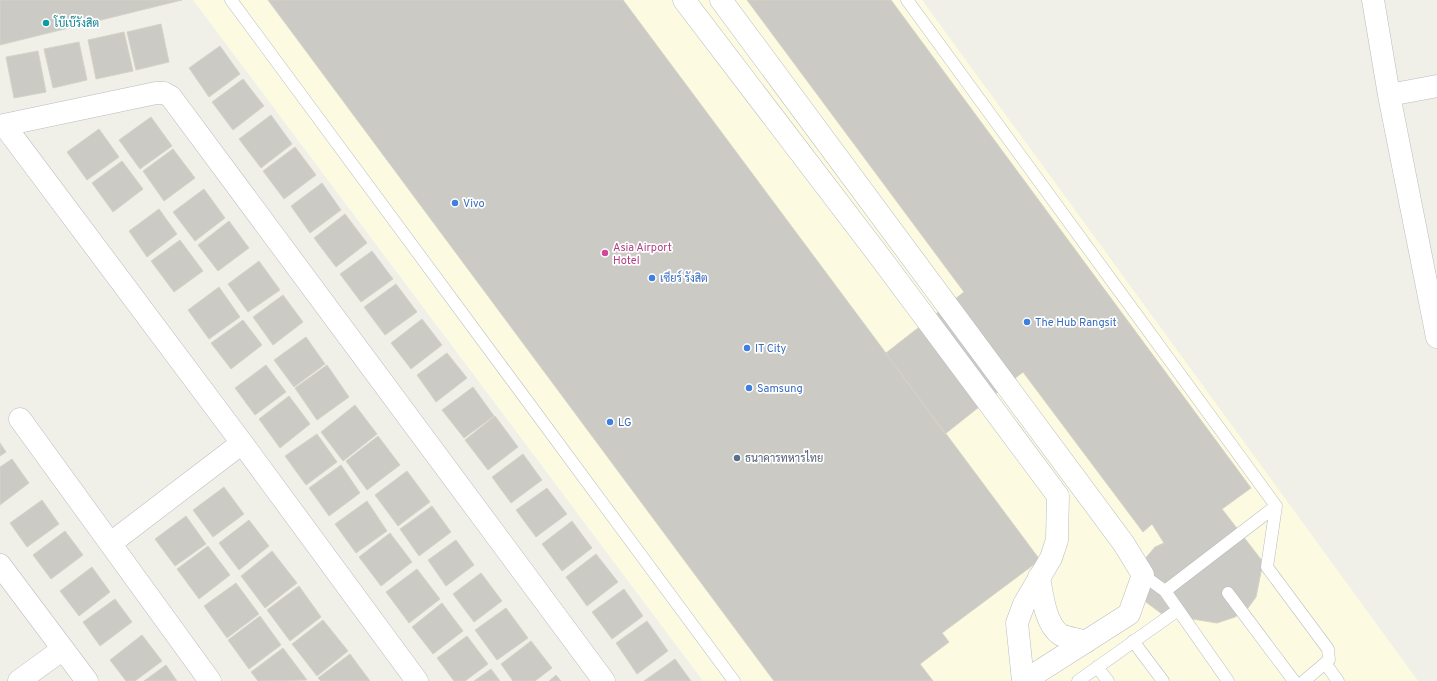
<svg xmlns="http://www.w3.org/2000/svg" width="1437" height="681" font-family="Overpass,Sarabun,sans-serif">
  <rect width="100%" height="100%" fill="#f0f0e8"/>
  <path fill="#fcfbe1" d="M193,0H922L1418,681H703Z"/>
  <path fill="#cccac4" stroke="#d5d3c6" d="M0,0H182L0,45Z
    M268,0H623L1040,560L942,633L949,642L920,664L933,681H774Z
    M747,0H891L1251,488L1222,509L1263,562L1256,597L1248,608L1235,617L1217,623L1162,614L1146,602L1140,589L1144,560L1155,547L1164,543L1152,524L1143,532L1023,372L945,434L886,353L964,292Z
    M161,24L169,62L136,70L127,32Z
    M124,32L133,71L96,79L88,40Z
    M79,42L87,80L53,88L44,49Z
    M220,46L240,74L209,97L189,68Z
    M38,51L46,92L14,98L6,57Z
    M243,79L264,106L233,130L212,102Z
    M271,115L292,144L261,168L239,139Z
    M151,117L172,146L140,169L119,140Z
    M99,129L119,157L87,180L67,152Z
    M295,147L316,175L284,199L263,171Z
    M173,149L195,178L164,201L143,171Z
    M122,161L143,189L113,212L92,183Z
    M322,183L341,210L310,233L291,206Z
    M204,189L225,218L195,241L173,212Z
    M159,209L177,234L147,257L129,231Z
    M345,214L367,243L336,267L314,238Z
    M229,221L249,248L218,271L198,245Z
    M180,240L203,271L174,292L151,261Z
    M372,251L393,279L361,302L340,274Z
    M259,261L280,290L248,312L228,284Z
    M396,284L417,312L385,335L364,307Z
    M219,287L240,317L209,339L188,310Z
    M283,295L303,322L273,345L253,317Z
    M422,319L442,345L411,369L391,343Z
    M243,320L262,345L231,369L211,343Z
    M306,337L325,364L294,387L274,360Z
    M447,353L467,378L436,402L417,375Z
    M266,365L286,392L255,415L235,388Z
    M327,365L349,397L317,420L295,388Z
    M473,387L494,416L464,438L442,410Z
    M289,396L310,424L280,448L259,419Z
    M355,405L377,434L343,461L321,432Z
    M495,416L518,447L488,470L465,440Z
    M317,434L337,462L306,485L285,456Z
    M378,436L400,465L367,490L346,461Z
    M0,443L6,452L0,456Z
    M523,454L542,480L511,503L492,477Z
    M12,459L29,483L0,505V467Z
    M341,465L360,493L329,516L309,488Z
    M407,471L430,502L398,526L375,495Z
    M224,487L244,514L213,537L193,510Z
    M547,488L567,514L536,537L516,510Z
    M42,500L59,524L27,547L10,523Z
    M367,501L387,531L356,553L335,524Z
    M432,506L451,532L419,556L400,529Z
    M186,516L206,544L175,566L155,539Z
    M249,520L269,546L239,570L219,543Z
    M572,521L592,548L562,571L542,544Z
    M65,531L83,555L51,579L33,555Z
    M390,533L412,562L381,586L359,557Z
    M456,540L474,565L446,586L428,560Z
    M208,546L230,575L199,599L177,569Z
    M272,551L297,583L265,608L241,576Z
    M596,554L618,582L587,606L566,577Z
    M92,567L110,592L79,616L60,591Z
    M417,569L440,599L409,623L386,592Z
    M481,573L502,601L474,622L453,594Z
    M236,583L259,614L227,638L204,606Z
    M299,586L321,617L290,641L267,610Z
    M624,589L643,616L612,639L592,612Z
    M115,599L132,622L100,646L83,622Z
    M442,603L463,631L433,654L412,627Z
    M506,608L528,638L497,660L475,630Z
    M260,616L281,645L249,669L228,640Z
    M323,620L348,651L317,676L292,644Z
    M647,621L668,651L637,674L616,643Z
    M142,635L162,661L135,681H126L110,660Z
    M467,636L488,664L465,681H454L437,658Z
    M531,641L552,668L535,681H513L501,664Z
    M283,648L307,680L258,681L251,672Z
    M350,654L370,681H321L318,678Z
    M675,659L691,681H644Z
    M166,665L177,681H144Z
    M491,669L500,681H474Z
    M556,675L561,681H549Z"/>
  <g fill="none" stroke-linecap="round" stroke-linejoin="round">
    <defs>
      <path id="lane" d="M231,0L734,681
        M907,0L1276,506L1267,567L1328,649L1329,660L1304,681
        M1143,575L1165,591L1228,681
        M1165,591L1276,506
        M1228,593L1294,681
        M1133,641L1163,681
        M1325,663L1338,681
        M1097,667L1108,681
        M1078,681L1178,610"/>
      <path id="street" d="M684,0L883,261L1058,496L1057,540L1051,558L1024,604L1017,623L1023,681
        M721,0L1124,544L1143,575L1129,614L1024,681
        M1373,0L1389,95L1437,337
        M1389,95L1437,86
        M20,419L210,681
        M111,543L242,443
        M0,565L87,681
        M1039,577C1042,593 1045,625 1061,635C1068,638 1078,639 1086,642
        M19,681L63,649
        M417,681L242,443L4,125L156,93H164L171,97L604,681"/>
    </defs>
    <use href="#lane" stroke="#babbc0" stroke-width="13"/>
    <use href="#street" stroke="#babbc0" stroke-width="23"/>
    <use href="#lane" stroke="#fff" stroke-width="12"/>
    <use href="#street" stroke="#fff" stroke-width="22"/>
  </g>
  <circle fill="#0f9aa8" stroke="#fff" stroke-width="1.5" cx="46" cy="23" r="4"/>
  <g fill="#3f7fe0" stroke="#fff" stroke-width="1.5">
    <circle cx="455" cy="203" r="4"/>
    <circle cx="652" cy="278" r="4"/>
    <circle cx="1027" cy="322" r="4"/>
    <circle cx="747" cy="348" r="4"/>
    <circle cx="749" cy="388" r="4"/>
    <circle cx="610" cy="422" r="4"/>
  </g>
  <circle fill="#d1479c" stroke="#fff" stroke-width="1.5" cx="605" cy="253" r="4"/>
  <circle fill="#5c6f8a" stroke="#fff" stroke-width="1.5" cx="737" cy="458" r="4"/>
  <g text-anchor="middle" stroke-width="3.5" stroke-linejoin="round" paint-order="stroke">
    <g font-size="11" fill="#0d838f" stroke="#fff" text-anchor="start">
      <text x="54" y="27">โบ๊เบ๊รังสิต</text>
    </g>
    <g font-size="11" fill="#366cbe" stroke="#fff" text-anchor="start">
      <text x="463" y="207">Vivo</text>
      <text x="660" y="282">เซียร์ รังสิต</text>
      <text x="1035" y="326">The Hub Rangsit</text>
      <text x="755" y="352">IT City</text>
      <text x="757" y="392">Samsung</text>
      <text x="618" y="426">LG</text>
    </g>
    <g font-size="11" fill="#b23c85" stroke="#fff" text-anchor="start">
      <text x="613" y="251">Asia Airport<tspan x="613" dy="13">Hotel</tspan></text>
    </g>
    <g font-size="11" fill="#4e5e75" stroke="#fff" text-anchor="start">
      <text x="745" y="462">ธนาคารทหารไทย</text>
    </g>
  </g>
</svg>
